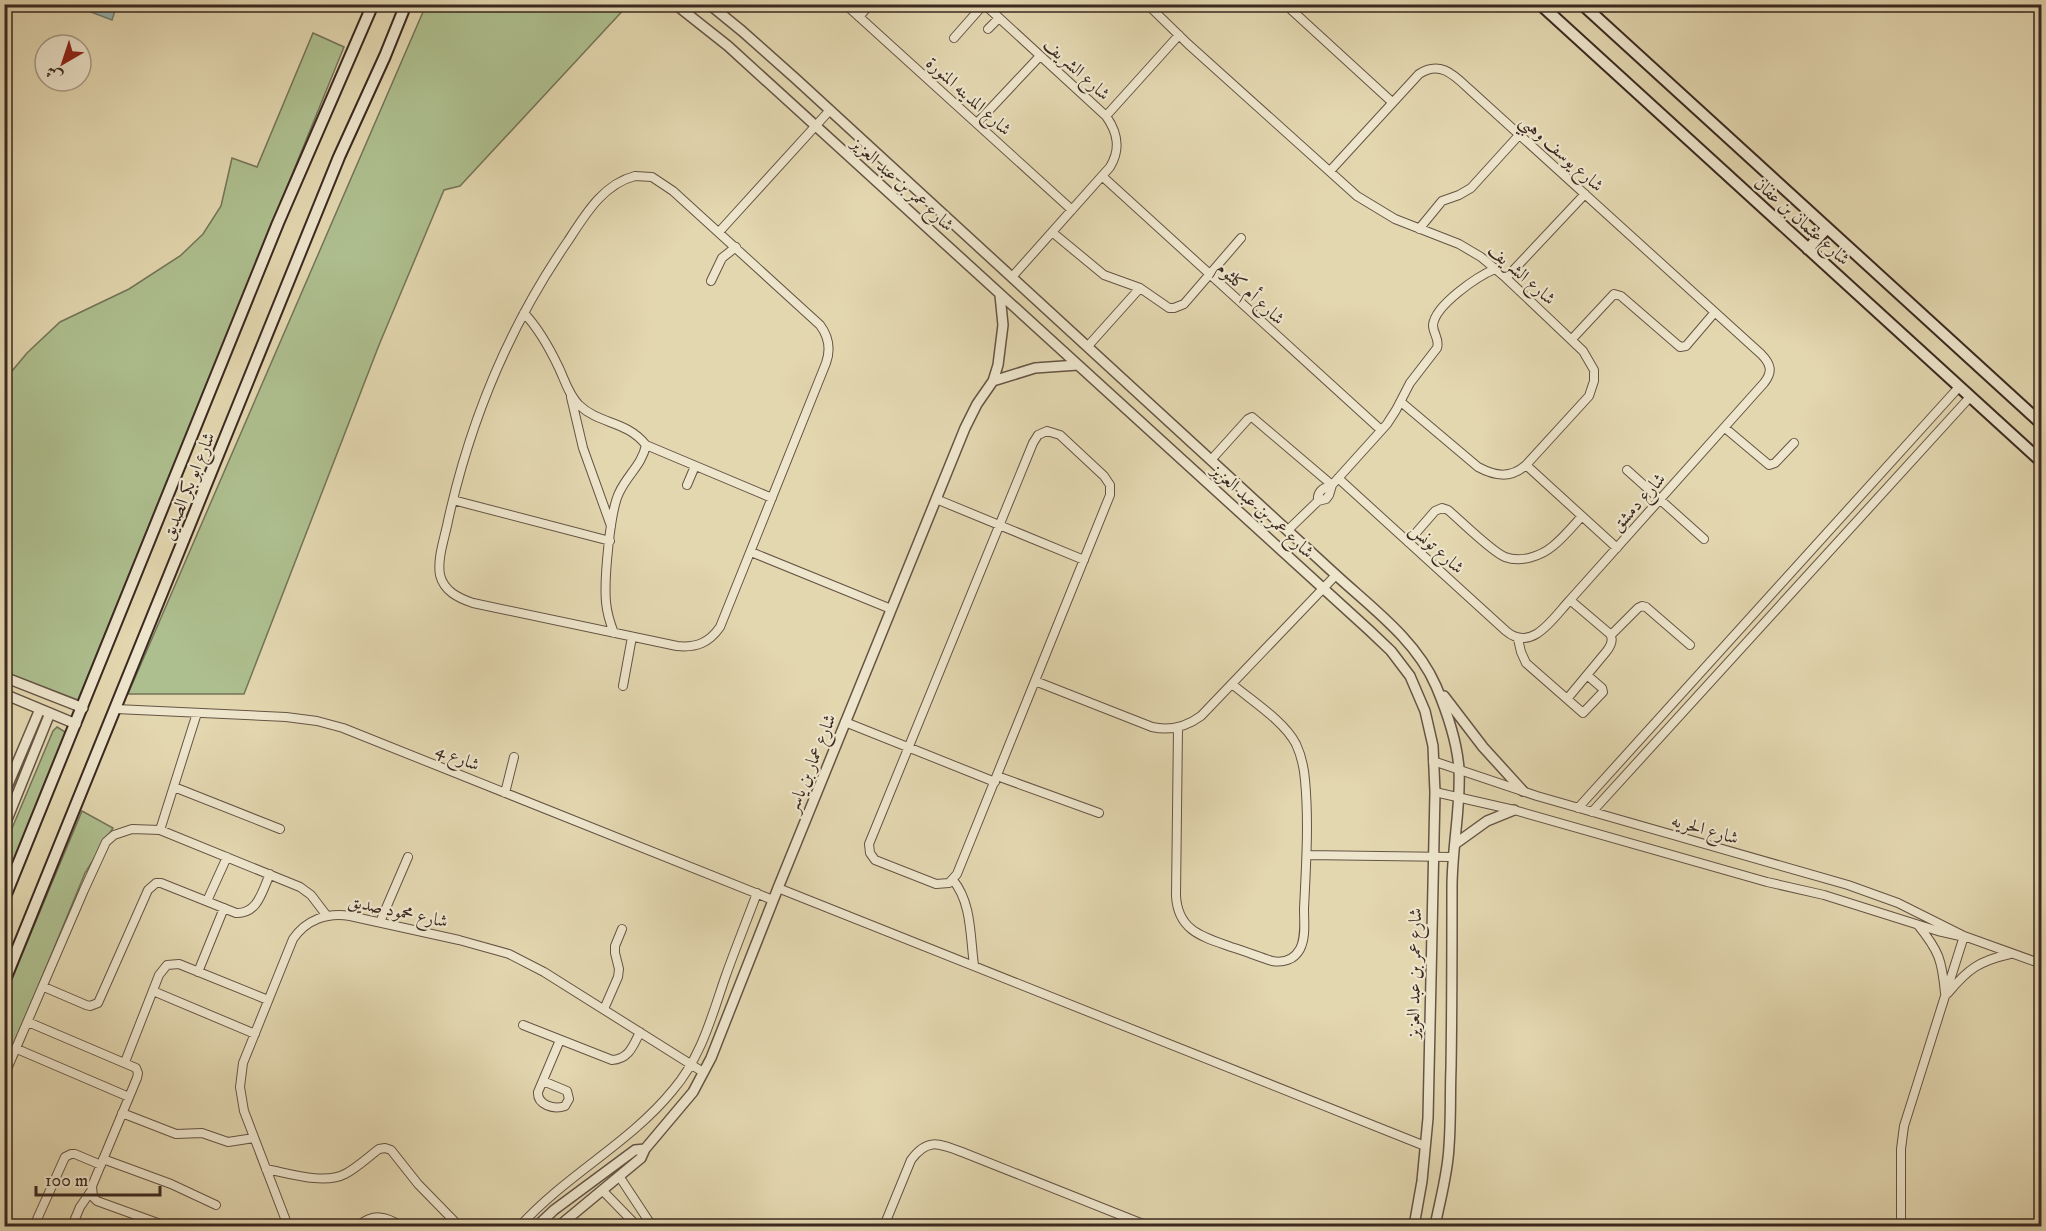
<svg xmlns="http://www.w3.org/2000/svg" width="2046" height="1231" font-family="'IM FELL DW Pica',Amiri,serif">
  <rect width="100%" height="100%" fill="#e3d7b0"/>
  <filter id="stains"><feTurbulence type="fractalNoise" baseFrequency=".00333" numOctaves="4"/><feColorMatrix values="0 0 0 0 .2 0 0 0 0 .09 0 0 0 0 .02 0 0 0 .5 -.17"/></filter>
  <radialGradient id="worn" r=".72"><stop offset=".6" stop-color="#630" stop-opacity="0"/><stop offset="1" stop-color="#630" stop-opacity=".3"/></radialGradient>
  <path fill="#aebf8f" stroke="#747458" stroke-width="1.5" d="M426,5H628L460,186L444,190L379,345L244,694H128Z
    M313,33L344,47L78,700L5,672L4,384L7,377L27,353L60,322L129,289L180,256L203,234L221,206L232,158L257,167Z
    M57,727L65,732L64,741L5,889V845L53,731Z
    M82,811L113,828L85,873L5,1067V995Z"/>
  <path fill="#97b8b3" stroke="#727f78" stroke-width="1.5" d="M84,5V4L117,5L112,20L83,9Z"/>
  <g fill="none" stroke-linecap="round" stroke-linejoin="round">
    <defs>
      <path id="minor" d="M845,4L1072,210
        M984,4L1106,116C1118,133 1121,149 1110,167L1012,277
        M1147,4L1188,44L1357,196L1395,219L1459,244L1481,257L1506,278L1583,351L1594,370V381L1589,396L1526,465C1510,479 1495,476 1478,467L1401,402
        M1285,4L1392,102
        M859,17L870,4
        M988,29L999,18
        M954,38L984,4
        M1106,116L1179,35
        M977,123L1040,56
        M1330,171L1419,74C1440,60 1454,75 1469,89L1761,354C1771,364 1773,372 1764,383L1570,600C1553,618 1532,653 1506,631L1338,478
        M635,176L652,177L673,191L820,325C829,337 831,349 826,363L720,627C709,643 696,648 677,646L473,603C458,598 444,591 440,575C437,558 445,537 448,521C470,421 510,325 568,241C585,215 603,184 635,176Z
        M1102,176L1381,430
        M1419,229L1442,201L1459,195L1471,188L1520,134
        M719,232L830,110
        M1052,232L1104,275L1140,288L1169,308H1174L1184,304L1241,238
        M1506,278L1585,194
        M711,281L722,258L736,247
        M524,313C539,329 550,349 559,368C565,381 569,395 579,405C600,425 626,420 646,445L772,498
        M1572,339L1614,294L1621,296L1680,347L1686,346L1715,312
        M1088,346L1140,288
        M571,397L583,448L611,526
        M1725,428L1769,465L1775,463L1794,443
        M1047,431L1060,435L1104,476L1110,485V495L957,874L949,883L936,884L875,860L870,853L869,844L1033,443L1038,435Z
        M1211,460L1248,419L1252,417L1332,485
        M1526,465L1617,548
        M1627,470L1704,539
        M687,485L695,466
        M936,499L1084,560
        M453,500L610,541
        M1318,501C1317,493 1322,487 1330,487
        M1288,530L1318,501L1326,499L1329,495L1332,485L1387,424L1396,410L1410,383L1437,348C1440,339 1433,334 1433,325C1435,305 1478,276 1495,269
        M1408,542L1435,511L1442,508L1448,510C1461,521 1492,552 1505,557C1521,563 1541,556 1553,546C1564,537 1573,526 1582,516
        M751,552L891,609
        M614,633C610,623 607,613 606,602C604,580 610,511 619,493C627,475 642,465 646,445
        M1611,635L1638,608L1642,606L1646,607L1690,645
        M1518,639L1521,652L1526,663L1583,713L1603,692L1602,688L1587,675
        M1035,681L1152,727C1170,731 1186,727 1201,716L1336,575
        M623,686L632,637
        M1567,699L1606,652C1610,647 1614,640 1610,634L1570,600
        M116,709L286,717L317,721L343,728L773,900
        M845,722L995,782
        M1178,728L1176,896C1178,931 1203,937 1231,947C1245,951 1259,957 1272,961C1283,963 1294,960 1300,949C1306,938 1304,921 1304,909C1306,866 1309,822 1305,780C1304,767 1301,755 1296,744C1284,721 1252,701 1232,684
        M1433,761L1537,796L1848,885L1898,903L1964,936L2042,964
        M997,776L1099,813
        M174,787L280,829
        M1435,792L1514,810L1767,882L1824,895L1938,931L1960,936
        M505,793L514,757
        M1578,808L1959,387
        M1592,812L1970,397
        M160,830L197,713
        M1307,855L1452,857
        M953,880C972,903 970,937 974,965
        M778,888L1425,1146
        M207,901L227,857
        M380,922L408,857
        M1918,925C1939,951 1942,960 1945,993
        M198,972L224,908
        M44,987L86,1005L90,1006L98,1003L148,890L156,883H161L236,913C258,914 262,891 270,874
        M153,991L255,1034
        M1948,993C1968,969 1979,961 2010,954
        M604,1009L618,977L619,969L615,953V946L622,929
        M28,1022L136,1068L138,1073L137,1078L92,1186L93,1197L97,1201L166,1226
        M523,1025L612,1060C629,1059 633,1046 640,1032
        M17,1049L129,1097
        M125,1062L159,975L167,965L179,964L268,1000
        M4,1076L84,890L106,842L114,835L132,829L160,830L300,887L311,895L327,916
        M543,1081L567,1091L569,1099L565,1106C554,1110 537,1105 538,1092L560,1040
        M122,1113L176,1134L202,1133L228,1142L254,1138
        M103,1159L171,1184L216,1205
        M266,1169C288,1173 324,1185 345,1174C357,1168 368,1157 379,1149L385,1148L391,1150L418,1184L459,1226
        M619,1176L652,1226
        M602,1190L637,1226
        M34,1226L65,1157L71,1154H75L101,1165
        M72,1226L80,1207L91,1191
        M288,1226L244,1111L240,1087L243,1063L293,939C306,920 327,912 350,916L459,940L509,954L544,972L703,1072
        M358,1226C373,1213 386,1216 401,1226
        M520,1226C566,1175 630,1143 673,1090C702,1056 712,1015 726,975C736,947 747,920 757,893
        M884,1226L911,1160C927,1138 938,1143 962,1152L1148,1226
        M1901,1226V1149L1904,1126L1964,936"/>
      <path id="tertiary" d="M675,4L728,46L1370,631L1391,651L1410,676L1425,711L1433,746L1435,792L1428,1118L1422,1181L1414,1226
        M709,4L742,31L796,79L1336,575C1372,608 1416,640 1436,686C1447,712 1457,740 1459,769C1461,808 1452,847 1452,887C1452,947 1452,1008 1451,1068C1450,1094 1451,1120 1449,1146C1448,1173 1440,1200 1435,1226
        M993,381L1035,368L1078,365
        M4,677L83,708
        M4,694L76,724
        M1444,696L1483,747L1523,791
        M4,794L40,709
        M4,827L50,713
        M1455,844L1487,821L1514,810
        M537,1226L554,1210L635,1150L645,1149
        M559,1226L641,1158L645,1149L693,1092L711,1058L778,888L965,428L977,404L993,381L998,365L1003,325L1000,295"/>
      <path id="secondary" d="M1540,4L2042,462
        M1582,4L2042,424
        M1808,249L1827,228
        M4,899L278,223L373,4
        M4,982L339,157L385,56L406,4"/>
    </defs>
    <use href="#minor" stroke="#655444" stroke-width="10"/>
    <use href="#tertiary" stroke="#655444" stroke-width="12"/>
    <use href="#secondary" stroke="#3b2920" stroke-width="14"/>
    <use href="#minor" stroke="#ede5cc" stroke-width="8"/>
    <use href="#tertiary" stroke="#ede5cc" stroke-width="9"/>
    <use href="#secondary" stroke="#ede5cc" stroke-width="10"/>
  </g>
  <g text-anchor="middle" stroke-width="4.5" stroke-linejoin="round" paint-order="stroke">
    <g font-size="18" fill="#3b2920" stroke="#ede5cc">
      <text transform="translate(1077 69) rotate(42)" y="6">شارع الشريف</text>
      <text transform="translate(969 96) rotate(42)" y="6">شارع المدينه المنورة</text>
      <text transform="translate(1562 153) rotate(42)" y="6">شارع يوسف وهبي</text>
      <text transform="translate(903 184) rotate(42)" y="6">شارع عمر بن عبد العزيز</text>
      <text transform="translate(1802 221) rotate(42)" y="6">شارع عثمان بن عفان</text>
      <text transform="translate(1522 274) rotate(41)" y="6">شارع الشريف</text>
      <text transform="translate(1251 293) rotate(42)" y="6">شارع أم كلثوم</text>
      <text transform="translate(188 486) rotate(-68)" y="6">شارع ابو بكر الصديق</text>
      <text transform="translate(1638 502) rotate(-48)" y="6">شارع دمشق</text>
      <text transform="translate(1263 511) rotate(42)" y="6">شارع عمر بن عبد العزيز</text>
      <text transform="translate(1437 548) rotate(42)" y="6">شارع تونس</text>
      <text transform="translate(458 757) rotate(22)" y="6">شارع 4</text>
      <text transform="translate(811 763) rotate(-68)" y="6">شارع عمار بن ياسر</text>
      <text transform="translate(1705 829) rotate(16)" y="6">شارع الحريه</text>
      <text transform="translate(398 911) rotate(12)" y="6">شارع محمود صديق</text>
      <text transform="translate(1414 973) rotate(-89)" y="6">شارع عمر بن عبد العزيز</text>
    </g>
  </g>
  <rect width="2046" height="1231" fill="none" stroke="#e3d7b0" stroke-width="24"/>
  <rect x="6" y="6" width="2034" height="1219" fill="none" stroke="#3b2920" stroke-width="3"/>
  <rect x="12" y="12" width="2022" height="1207" fill="none" stroke="#3b2920" stroke-width="1.5"/>
  <g transform="translate(63 63) rotate(219)"><circle r="28" fill="#ede5cc" stroke="#a69a87" stroke-width="1.5"/>
  <path d="M0-4.5L10 22L0 15L-10 22Z" fill="#8f2418"/>
  <text y="-9" font-size="16" font-weight="bold" text-anchor="middle" fill="#3b2920">ش</text>
  </g>
  <path d="M36 1186v9h124v-9" fill="none" stroke="#3b2920" stroke-width="3"/>
  <text x="45" y="1186" font-size="18" fill="#3b2920" stroke="#ede5cc" stroke-width="4.5" paint-order="stroke">100 m</text>
  <rect width="100%" height="100%" filter="url(#stains)"/>
  <rect width="100%" height="100%" fill="url(#worn)"/>
</svg>
